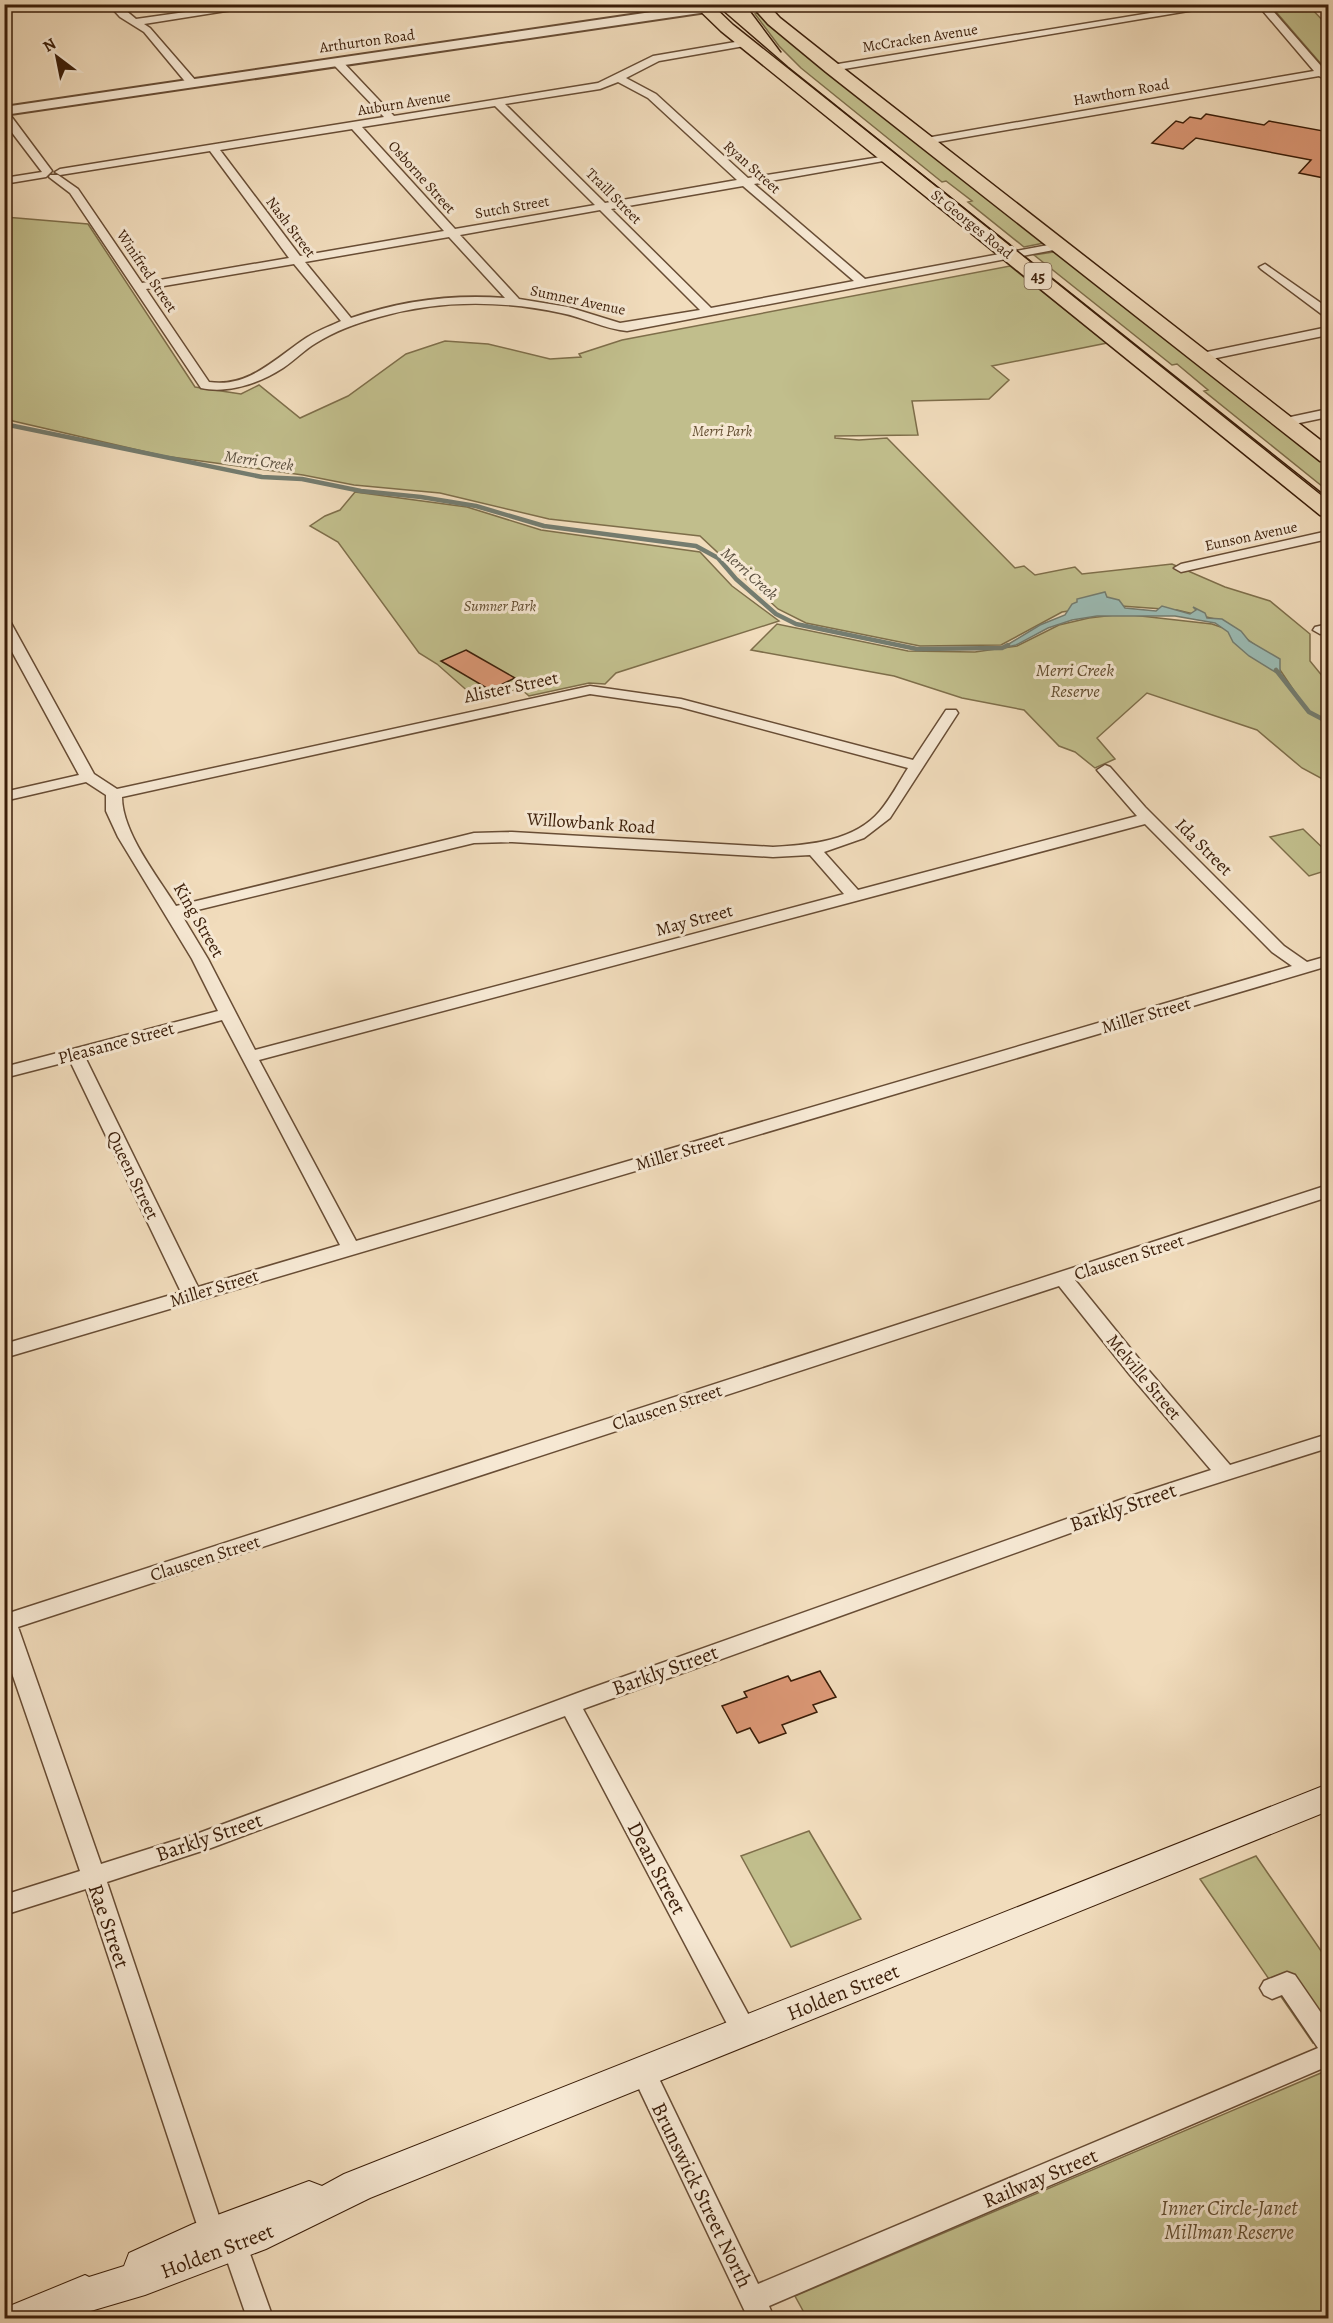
<svg xmlns="http://www.w3.org/2000/svg" width="1333" height="2323" font-family="Alegreya,serif">
  <rect width="100%" height="100%" fill="#f1dcbc"/>
  <filter id="stains"><feTurbulence type="fractalNoise" baseFrequency=".00333" numOctaves="4"/><feColorMatrix values="0 0 0 0 .2 0 0 0 0 .09 0 0 0 0 .02 0 0 0 .5 -.17"/></filter>
  <radialGradient id="worn" r=".72"><stop offset=".6" stop-color="#630" stop-opacity="0"/><stop offset="1" stop-color="#630" stop-opacity=".3"/></radialGradient>
  <path fill="#c1be8c" stroke="#7e6e4a" stroke-width="1.5" d="M1270,5H1308L1328,26V72Z
    M758,13L1049,242L1024,247L968,202L972,201L946,181L942,182L801,68L779,46L755,14Z
    M5,217L88,224L195,387L241,394L259,385L300,418L348,396L406,354L445,341L488,344L550,359L581,357L579,354L622,340L1010,266L1107,343L992,366L1009,380L989,399L912,401L918,435L835,436V438L859,440L887,438L1015,568L1024,566L1035,575L1075,567L1082,574L1172,564L1225,587L1270,601L1310,634V661L1328,683V782L1302,768L1257,730L1147,693L1097,738L1115,759L1095,768L1075,752L1059,746L1024,710L962,698L894,676L751,650L777,624L908,651L975,652L1017,646L1059,625L1089,618L1123,614L1212,624L1232,631L1266,656L1301,701L1272,658L1223,621L1177,610L1107,605L1062,612L1001,645L920,646L806,623L778,609L700,536L549,519L440,493L354,485L303,475L164,456L13,421L5,415Z
    M1060,251L1328,462V491L1204,391L1208,390L1177,364L1172,365L1034,255Z
    M355,492L467,507L541,530L700,552L732,586L779,621L616,673L605,684L589,683L529,696L520,688L480,702L437,664L419,653L338,542L310,526L325,516L340,510Z
    M1303,829L1328,853V870L1309,876L1270,837Z
    M809,1831L861,1919L791,1947L741,1856Z
    M1256,1856L1328,1961V2036L1313,2043L1200,1879Z
    M1328,2070V2318H807L795,2296Z"/>
  <path fill="#9bbbb4" stroke="#747c6f" stroke-width="1.5" d="M1105,592L1107,597L1119,600L1125,608L1156,611L1162,606L1190,614L1196,610L1193,607L1205,613L1207,618L1222,619L1241,631L1249,641L1280,659V675L1249,656L1233,642L1228,632L1215,623L1175,616H1097L1072,620L1048,628L1016,645L1002,648L1040,625L1065,615L1072,604L1077,602V599Z"/>
  <g fill="none" stroke-linecap="round" stroke-linejoin="round">
    <path stroke="#747c6f" stroke-width="4.5" d="M4,424L262,477L302,479L361,491L421,497L476,506L544,526L696,546L718,558L736,579L776,614L796,624L917,649L1002,648L1008,645
      M1276,670L1309,712L1328,722"/>
  </g>
  <path fill="#dc9876" stroke="#3a1d08" stroke-width="1.5" d="M1206,114L1264,125L1269,121L1329,132V179L1299,173L1311,160L1196,138L1183,149L1152,143L1176,121L1183,123L1190,117L1201,119Z
    M466,650L515,678L490,690L441,661Z
    M820,1671L836,1697L813,1705L817,1712L782,1725L786,1733L759,1743L750,1728L737,1733L722,1706L747,1697L744,1692L788,1676L791,1681Z"/>
  <g fill="none" stroke-linecap="round" stroke-linejoin="round">
    <defs>
      <path id="minor" d="M108,4H118L136,19L242,4H270L144,24L150,28L196,81L197,83L192,86L188,85L144,32L120,17Z
        M1205,4H1230L832,71L827,68L832,65Z
        M1257,4H1267L1328,74V81L1319,76L926,144L921,141L926,138L1314,71Z
        M747,40L752,43L750,45L659,61L626,78L656,94L748,178L893,155L894,157L889,160L754,184L865,279L1059,243L1065,246L1059,249L627,331C604,329 583,317 561,313C501,300 438,300 379,317C357,323 335,331 316,343C304,350 295,360 283,368C260,383 228,394 201,388L70,193L49,177L50,175H58L78,189L142,283L289,258L210,151L60,175L55,172L60,169L384,117L333,64L332,62L337,59L341,60L394,116L598,83L653,56ZM618,82L648,98L737,180L605,203L505,104L600,89ZM495,106L595,205L455,229L362,127ZM352,129L444,231L300,256L220,150ZM743,186L854,281L711,308L611,209ZM600,210L700,310L620,323L568,307L519,299L460,235ZM449,237L505,298C453,294 400,301 351,318L305,262ZM294,264L341,321C328,327 314,332 303,340C274,360 247,388 209,382L146,289Z
        M4,111L8,112L52,171L46,177L4,184V178L42,172L4,122Z
        M1265,264L1328,308V316H1324L1261,269L1259,267Z
        M1328,327V335L1202,361L1196,357L1202,353Z
        M1328,409V417L1285,426L1279,422L1281,419Z
        M1328,531V539L1181,572L1174,568L1181,564Z
        M4,619L11,623L94,774L117,789L590,686L681,699L913,760L946,710H956L958,713L890,818L864,838L824,852L858,890L1137,816L1097,770L1105,765L1110,767L1145,807L1284,946L1307,962L1328,956V966L4,1358V1344L181,1292L70,1061L4,1078V1067L218,1011L192,959L118,837L106,811V795L86,782L4,801V792L79,775L4,637ZM590,694L680,707L908,768C899,782 891,798 880,811C855,841 810,845 773,847L512,832L474,833L176,906C157,876 122,832 122,797ZM1145,824L1272,952L1292,966L356,1241L259,1060ZM512,842L773,857L810,855L844,894L255,1050L208,959L181,914L474,843ZM222,1020L340,1245L198,1287L85,1057Z
        M1328,624V632L1320,634L1313,630L1315,627Z
        M1328,1185V1197L1075,1280L1144,1365L1230,1465L1328,1434V1448L1148,1505L583,1709L753,2023L756,2031L753,2039L744,2042L735,2039L565,1716L211,1848L107,1882L225,2234L221,2243L212,2246L203,2243L86,1889L4,1915V1895L80,1871L4,1650V1610L12,1612ZM1059,1286L1130,1375L1211,1470L1134,1495L583,1691L199,1833L101,1864L18,1627Z
        M1287,1972L1295,1975L1328,2023V2066L769,2306L774,2318H748L631,2072L634,2064L643,2061L652,2064L758,2284L1318,2048L1282,1995L1272,1999L1264,1995L1260,1988L1264,1981Z
        M235,2234L244,2237L273,2318H247L222,2246L226,2237Z"/>
      <path id="tertiary" d="M706,4H740L734,8L4,115V107Z"/>
      <path id="secondary" d="M1328,1784V1811L370,2198L266,2249L145,2295L67,2318H6L12,2305L85,2275L89,2277L124,2266L129,2253L193,2224L309,2181L322,2186L344,2174Z"/>
      <path id="trunk" d="M693,4H711L733,25L1328,499V517L1320,515L721,31Z
        M750,4H767L780,18L838,64L1328,446V462L1320,461L826,72L768,24Z"/>
    </defs>
    <use href="#minor" stroke="#684d35" stroke-width="3"/>
    <use href="#tertiary" stroke="#684d35" stroke-width="4"/>
    <use href="#secondary" stroke="#3a1d08" stroke-width="2"/>
    <use href="#trunk" stroke="#3a1d08" stroke-width="3"/>
    <use href="#minor" fill="#f6e8d3" fill-rule="evenodd"/>
    <use href="#tertiary" fill="#f6e8d3" fill-rule="evenodd"/>
    <use href="#secondary" fill="#f6e8d3" fill-rule="evenodd"/>
    <use href="#trunk" fill="#f1dcbc" fill-rule="evenodd"/>
    <path stroke="#3a1d08" stroke-width="1.5" d="M715,4L788,67L1328,500
      M745,4L781,52"/>
    <defs>
      <path id="rail" d="M1320,4L1328,13"/>
    </defs>
    <use href="#rail" stroke="#3a1d08" stroke-width="4.5"/>
    <use href="#rail" stroke="#f6e8d3" stroke-width="3" stroke-dasharray="8" stroke-linecap="butt"/>
  </g>
  <g text-anchor="middle" stroke-width="6" stroke-linejoin="round" paint-order="stroke">
    <g font-size="15" fill="#3a1d08" stroke="#f6e8d3">
      <text transform="translate(920 38) rotate(-9)" y="5">McCracken Avenue</text>
      <text transform="translate(367 41) rotate(-8)" y="5">Arthurton Road</text>
      <text transform="translate(1121 92) rotate(-10)" y="5">Hawthorn Road</text>
      <text transform="translate(404 103) rotate(-9)" y="5">Auburn Avenue</text>
      <text transform="translate(752 167) rotate(42)" y="5">Ryan Street</text>
      <text transform="translate(422 177) rotate(48)" y="5">Osborne Street</text>
      <text transform="translate(614 196) rotate(45)" y="5">Traill Street</text>
      <text transform="translate(512 207) rotate(-10)" y="5">Sutch Street</text>
      <text transform="translate(972 224) rotate(39)" y="5">St Georges Road</text>
      <text transform="translate(291 227) rotate(53)" y="5">Nash Street</text>
      <text transform="translate(147 271) rotate(56)" y="5">Winifred Street</text>
      <text transform="translate(578 300) rotate(12)" y="5">Sumner Avenue</text>
      <text transform="translate(1251 536) rotate(-12)" y="5">Eunson Avenue</text>
    </g>
    <g font-size="15" font-style="italic" fill="#624d30" stroke="#f6e8d3">
      <text x="722" y="436">Merri Park</text>
      <text x="500" y="611">Sumner Park</text>
    </g>
    <rect fill="#f6e8d3" stroke="#725a45" stroke-width="1.5" x="1024.5" y="263" width="27" height="26" rx="4.5"/>
    <g font-size="16" font-weight="bold" fill="#3a1d08">
      <text x="1038" y="282">45</text>
    </g>
    <g font-size="16" font-style="italic" fill="#574c3c" stroke="#f6e8d3">
      <text transform="translate(259 460) rotate(8)" y="6">Merri Creek</text>
      <text transform="translate(750 573) rotate(42)" y="6">Merri Creek</text>
    </g>
    <g font-size="18" font-style="italic" fill="#624d30" stroke="#f6e8d3">
      <text x="1075" y="676">Merri Creek<tspan x="1075" dy="21">Reserve</tspan></text>
    </g>
    <g font-size="18" fill="#3a1d08" stroke="#f6e8d3">
      <text transform="translate(511 687) rotate(-12)" y="6">Alister Street</text>
      <text transform="translate(591 823) rotate(4)" y="6">Willowbank Road</text>
      <text transform="translate(1204 847) rotate(45)" y="6">Ida Street</text>
      <text transform="translate(199 920) rotate(60)" y="6">King Street</text>
      <text transform="translate(694 920) rotate(-15)" y="6">May Street</text>
      <text transform="translate(1146 1015) rotate(-16)" y="6">Miller Street</text>
      <text transform="translate(116 1043) rotate(-15)" y="6">Pleasance Street</text>
      <text transform="translate(680 1152) rotate(-16)" y="6">Miller Street</text>
      <text transform="translate(133 1175) rotate(64)" y="6">Queen Street</text>
      <text transform="translate(1129 1257) rotate(-18)" y="6">Clauscen Street</text>
      <text transform="translate(214 1288) rotate(-17)" y="6">Miller Street</text>
      <text transform="translate(1144 1377) rotate(50)" y="6">Melville Street</text>
      <text transform="translate(667 1407) rotate(-18)" y="6">Clauscen Street</text>
      <text transform="translate(205 1558) rotate(-18)" y="6">Clauscen Street</text>
    </g>
    <g font-size="21" fill="#3a1d08" stroke="#f6e8d3">
      <text transform="translate(1123 1507) rotate(-19)" y="7">Barkly Street</text>
      <text transform="translate(665 1670) rotate(-20)" y="7">Barkly Street</text>
      <text transform="translate(209 1837) rotate(-19)" y="7">Barkly Street</text>
      <text transform="translate(657 1868) rotate(62)" y="7">Dean Street</text>
      <text transform="translate(109 1926) rotate(71)" y="7">Rae Street</text>
      <text transform="translate(843 1992) rotate(-22)" y="7">Holden Street</text>
      <text transform="translate(1040 2178) rotate(-23)" y="7">Railway Street</text>
      <text transform="translate(702 2195) rotate(64)" y="7">Brunswick Street North</text>
      <text transform="translate(217 2251) rotate(-21)" y="7">Holden Street</text>
    </g>
    <g font-size="21" font-style="italic" fill="#624d30" stroke="#f6e8d3">
      <text x="1229" y="2215">Inner Circle-Janet<tspan x="1229" dy="24">Millman Reserve</tspan></text>
    </g>
  </g>
  <rect width="1333" height="2323" fill="none" stroke="#f1dcbc" stroke-width="24"/>
  <rect x="6" y="6" width="1321" height="2311" fill="none" stroke="#3a1d08" stroke-width="3"/>
  <rect x="12" y="12" width="1309" height="2299" fill="none" stroke="#3a1d08" stroke-width="1.5"/>
  <g transform="translate(57 57) rotate(328)" stroke="#f6e8d3" stroke-width="4.5" paint-order="stroke">
  <path d="M0-4.5L10 22L0 15L-10 22Z" fill="#3a1d08"/>
  <text y="-9" font-size="16" font-weight="bold" text-anchor="middle" fill="#3a1d08">N</text>
  </g>
  <rect width="100%" height="100%" filter="url(#stains)"/>
  <rect width="100%" height="100%" fill="url(#worn)"/>
</svg>
